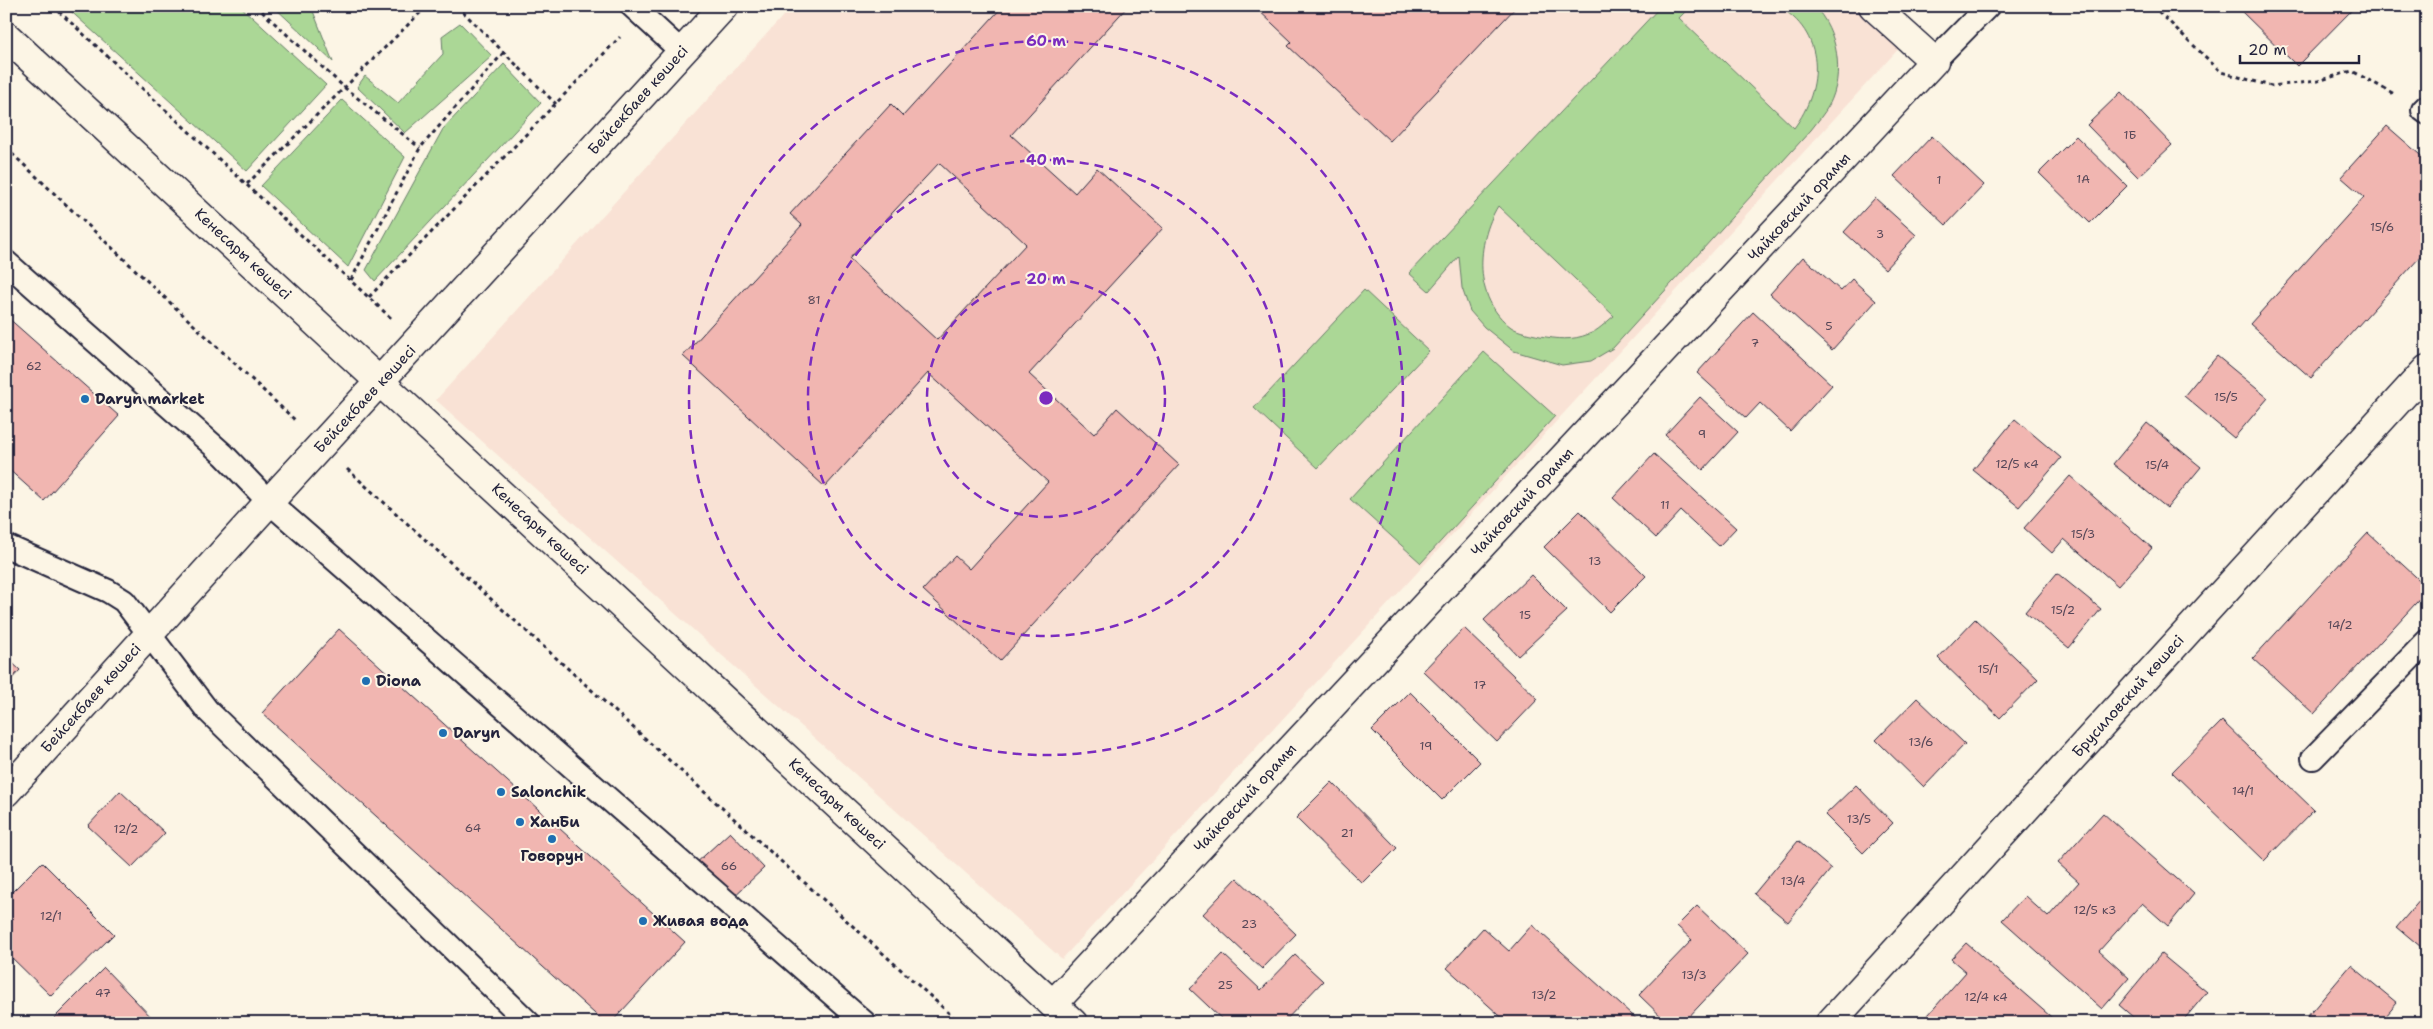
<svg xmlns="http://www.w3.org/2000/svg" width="2433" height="1029" font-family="'Shantell Sans',sans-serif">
  <rect width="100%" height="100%" fill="#fcf5e5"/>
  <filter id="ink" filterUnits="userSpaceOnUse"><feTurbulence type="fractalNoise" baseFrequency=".02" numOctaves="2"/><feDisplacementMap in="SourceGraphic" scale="10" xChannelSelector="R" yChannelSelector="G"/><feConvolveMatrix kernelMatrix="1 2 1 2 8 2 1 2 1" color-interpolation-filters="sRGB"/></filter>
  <g filter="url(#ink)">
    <path fill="#f9e2d5" d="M792,6H1859L1903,44L1062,959L436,400Z"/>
    <path fill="#abd796" stroke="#667c68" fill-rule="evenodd" d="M65,6H240L326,85L247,171Z
      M273,6H311L333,62Z
      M1661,6H1691L1679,18L1794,128C1824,88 1826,32 1777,6H1814C1838,30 1845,75 1829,105C1824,114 1817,122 1811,130L1613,348L1591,361L1562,365L1514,351L1484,327L1470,311L1462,288L1459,256L1429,291L1409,273ZM1498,206L1614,316C1606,322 1598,331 1589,334C1571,341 1558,339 1540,336C1532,334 1518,332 1511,327C1473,299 1476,242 1498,206Z
      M460,23L492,56L405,133L357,87L365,76L398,103L443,54L442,36Z
      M504,64L541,103L375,281L366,270L443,129Z
      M342,100L405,157L348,267L261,186Z
      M1364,290L1429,351L1318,468L1254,408Z
      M1484,352L1555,416L1421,563L1350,499Z"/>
    <path fill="#f1b6b1" stroke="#22223b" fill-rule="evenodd" d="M1003,6H1128L1011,135L1075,193L1097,168L1163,228L1029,374L1094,434L1117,408L1179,465L1000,661L923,590L955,556L969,569L1048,482L928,373L825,487L683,356L802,225L790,214L891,104L903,116ZM939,163L1026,244L937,340L849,259Z
      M1254,6H1517L1390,141L1288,46L1292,42Z
      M2236,6H2349L2352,10L2297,66Z
      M2121,92L2172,145L2138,177L2087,125Z
      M2387,126L2427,161V263L2420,257L2311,378L2250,324L2364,197L2341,177Z
      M1932,136L1984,185L1946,225L1894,176Z
      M2076,136L2127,186L2090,223L2039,173Z
      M1875,198L1916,235L1885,269L1844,232Z
      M1803,257L1841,291L1852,279L1876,301L1832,350L1770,294Z
      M1753,312L1832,385L1790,431L1760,403L1746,418L1697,373Z
      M6,316L119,416L44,501L6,467Z
      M2217,356L2268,398L2234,438L2184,396Z
      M1700,397L1738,432L1703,470L1665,435Z
      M2015,419L2061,458L2019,507L1973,470Z
      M2147,423L2201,467L2167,508L2113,464Z
      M1654,454L1736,528L1719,546L1681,511L1656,538L1613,498Z
      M2070,476L2152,548L2118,586L2064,539L2052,553L2024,528Z
      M1580,511L1646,576L1610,612L1544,547Z
      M2368,533L2427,587V591L2314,714L2253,658Z
      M2057,573L2101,609L2069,648L2025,612Z
      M1531,575L1567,611L1518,656L1484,620Z
      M1975,619L2038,679L2000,718L1938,658Z
      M1464,628L1538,699L1497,742L1423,671Z
      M339,629L685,942L611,1023H605L262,713Z
      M6,657L20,670L6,685Z
      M1410,692L1480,762L1442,800L1372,730Z
      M1917,698L1965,744L1924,787L1876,740Z
      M2222,721L2314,810L2264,861L2172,772Z
      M1332,782L1397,848L1362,883L1296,818Z
      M1856,785L1893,823L1863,853L1825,815Z
      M120,791L165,833L132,867L88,826Z
      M2103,813L2194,894L2168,926L2142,903L2099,951L2129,978L2102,1009L2002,920L2025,896L2048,917L2079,882L2058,863Z
      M730,832L764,868L729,901L694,865Z
      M1798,841L1831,869L1788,922L1754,894Z
      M42,862L114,934L51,996L6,952V898Z
      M1237,878L1296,934L1262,969L1203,914Z
      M2427,892V952L2397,927Z
      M1697,906L1748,954L1683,1023H1668L1639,995L1692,940L1677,926Z
      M1532,925L1641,1023H1508L1447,968L1483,928L1509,951Z
      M1966,943L2058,1023H1921L1966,972L1951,959Z
      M1223,954L1261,990L1295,955L1323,981L1283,1023H1226L1190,989Z
      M2161,954L2207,992L2181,1023H2140L2119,1005Z
      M2351,965L2397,1003L2380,1023H2302Z
      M104,968L157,1023H59L54,1018Z"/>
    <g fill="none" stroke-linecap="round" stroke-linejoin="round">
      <defs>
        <path id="lane" d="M632,6L682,52
          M1934,61L1988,6
          M2427,106L2423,110L2427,113
          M6,262L224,455L269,502L865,1023
          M6,546L108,591L124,601L207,710L529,1023
          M2313,758L2427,641"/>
        <path id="street" d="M1053,1004L1934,61L1873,6
          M1830,1023L2427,369"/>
        <path id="secondary" d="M6,36L1073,1023
          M6,792L269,502L724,6"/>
      </defs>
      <use href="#lane" stroke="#22223b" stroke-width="26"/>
      <use href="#street" stroke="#22223b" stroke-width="31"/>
      <use href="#secondary" stroke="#22223b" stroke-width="31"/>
      <path stroke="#22223b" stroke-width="3" stroke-dasharray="4 4" stroke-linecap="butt" d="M53,6L391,318
        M256,6L345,88L420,148
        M457,6L556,104
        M2153,6L2221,72L2271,86L2318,81L2352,71L2396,95
        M6,148L297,422
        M247,184L427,6
        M351,280L420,148L504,52
        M369,297L620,37
        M347,469L960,1023"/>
      <use href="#lane" stroke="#fcf5e5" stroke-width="22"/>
      <use href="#street" stroke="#fcf5e5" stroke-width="28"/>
      <use href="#secondary" stroke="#fcf5e5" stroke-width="28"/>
    </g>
  </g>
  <g fill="none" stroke="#7b2cbf" stroke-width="2.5" stroke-dasharray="9 6">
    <circle cx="1046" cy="398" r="119"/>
    <circle cx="1046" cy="398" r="238"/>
    <circle cx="1046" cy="398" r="357"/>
  </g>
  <g fill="#1f6fb2" stroke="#fcf5e5" stroke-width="2">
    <circle cx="85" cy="399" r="5"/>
    <circle cx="366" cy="681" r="5"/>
    <circle cx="443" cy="733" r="5"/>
    <circle cx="501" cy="792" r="5"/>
    <circle cx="520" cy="822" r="5"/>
    <circle cx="552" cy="839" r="5"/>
    <circle cx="643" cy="921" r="5"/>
  </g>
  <g text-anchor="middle" stroke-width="4" stroke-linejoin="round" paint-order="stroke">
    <g font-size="12" fill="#564758">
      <text x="2130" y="139">1Б</text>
      <text x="2083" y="183">1А</text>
      <text x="1939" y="184">1</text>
      <text x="2382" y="231">15/6</text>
      <text x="1880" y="238">3</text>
      <text x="814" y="304">81</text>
      <text x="1829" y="330">5</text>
      <text x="1755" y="347">7</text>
      <text x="34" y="370">62</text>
      <text x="2226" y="401">15/5</text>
      <text x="1702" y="438">9</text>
      <text x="2017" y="468">12/5 к4</text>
      <text x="2157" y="469">15/4</text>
      <text x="1665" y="509">11</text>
      <text x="2083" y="538">15/3</text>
      <text x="1595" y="565">13</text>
      <text x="2063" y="614">15/2</text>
      <text x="1525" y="619">15</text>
      <text x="2340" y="629">14/2</text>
      <text x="1988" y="673">15/1</text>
      <text x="1480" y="689">17</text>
      <text x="1921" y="746">13/6</text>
      <text x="1426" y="750">19</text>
      <text x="2243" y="795">14/1</text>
      <text x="1859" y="823">13/5</text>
      <text x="473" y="832">64</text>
      <text x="126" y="833">12/2</text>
      <text x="1347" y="837">21</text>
      <text x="729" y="870">66</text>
      <text x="1793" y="885">13/4</text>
      <text x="2095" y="914">12/5 к3</text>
      <text x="51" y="920">12/1</text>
      <text x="1249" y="928">23</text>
      <text x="1694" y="979">13/3</text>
      <text x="1225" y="989">25</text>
      <text x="103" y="997">47</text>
      <text x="1544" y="999">13/2</text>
      <text x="1986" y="1001">12/4 к4</text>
    </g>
    <g font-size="15" fill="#22223b" stroke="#fcf5e5">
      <text transform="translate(638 100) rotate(-48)" y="5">Бейсекбаев көшесі</text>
      <text transform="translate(1799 207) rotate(-47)" y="5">Чайковский орамы</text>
      <text transform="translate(243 254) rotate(43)" y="5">Кенесары көшесі</text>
      <text transform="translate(365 399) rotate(-47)" y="5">Бейсекбаев көшесі</text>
      <text transform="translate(1522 502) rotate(-47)" y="5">Чайковский орамы</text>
      <text transform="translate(540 529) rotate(43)" y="5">Кенесары көшесі</text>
      <text transform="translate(2128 696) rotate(-48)" y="5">Брусиловский көшесі</text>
      <text transform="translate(91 698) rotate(-48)" y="5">Бейсекбаев көшесі</text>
      <text transform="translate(1245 798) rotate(-47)" y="5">Чайковский орамы</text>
      <text transform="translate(837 804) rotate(43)" y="5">Кенесары көшесі</text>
    </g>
    <g font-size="15" font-weight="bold" fill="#22223b" stroke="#fcf5e5" text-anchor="start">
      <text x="95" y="404">Daryn market</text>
      <text x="376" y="686">Diona</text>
      <text x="453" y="738">Daryn</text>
      <text x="511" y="797">Salonchik</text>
      <text x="530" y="827">ХанБи</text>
      <text x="552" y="861" text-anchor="middle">Говорун</text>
      <text x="653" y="926">Живая вода</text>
    </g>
  </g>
  <circle cx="1046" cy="398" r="8" fill="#7b2cbf" stroke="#fcf5e5" stroke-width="2.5"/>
  <g font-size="15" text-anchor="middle" font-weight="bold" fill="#7b2cbf" stroke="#fcf5e5" stroke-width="4" stroke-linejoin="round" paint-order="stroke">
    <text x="1046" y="46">60 m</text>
    <text x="1046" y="165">40 m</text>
    <text x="1046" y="284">20 m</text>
  </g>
  <rect width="2433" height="1029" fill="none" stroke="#fcf5e5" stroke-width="25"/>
  <rect x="12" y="12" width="2408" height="1004" fill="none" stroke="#22223b" stroke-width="2" filter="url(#ink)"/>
  <path d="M2240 55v8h119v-8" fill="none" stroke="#22223b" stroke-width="2.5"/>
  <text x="2248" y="55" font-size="15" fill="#22223b" stroke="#fcf5e5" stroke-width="4" paint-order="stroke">20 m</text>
</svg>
